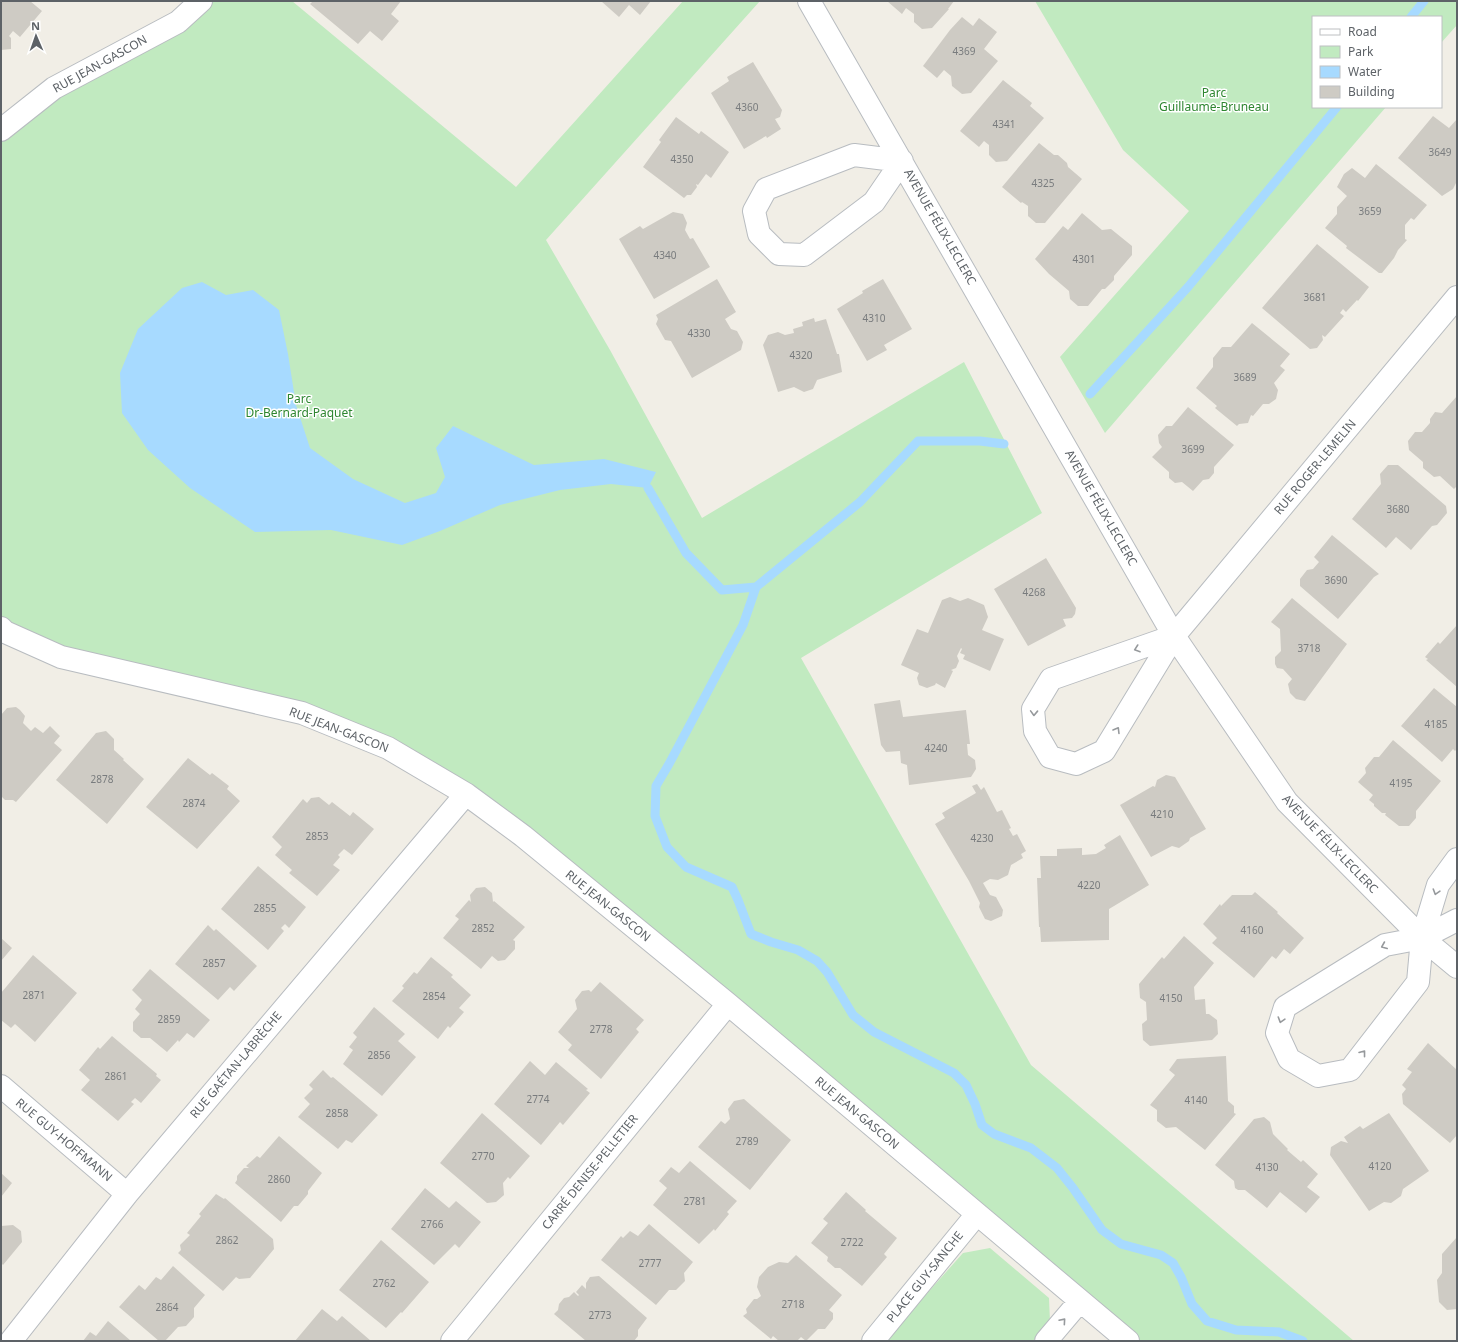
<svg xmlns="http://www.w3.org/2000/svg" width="1458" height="1342" font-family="'Noto Sans',sans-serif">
  <rect width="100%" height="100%" fill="#f1eee6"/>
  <path fill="#c1eac0" d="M201,1H292L516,187L683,1H760L546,240L610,350L702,518L964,362L1042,513L801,658L1031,1065L1354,1341H1125L523,836L388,748L61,657L1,628V130Z
    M1035,1H1457V25L1441,43V17H1313V107H1386L1105,433L1060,357L1189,211L1123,150Z
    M990,1248L1049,1298L1050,1322L1033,1341H887L890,1335L963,1253Z"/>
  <path fill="#a7daff" d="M202,282L226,295L253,290L279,310L288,354L296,405L310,448L353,479L405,503L436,493L445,477L436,448L453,426L534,465L604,459L656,472L648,488L611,484L560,490L500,505L440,531L402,545L331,530L255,532L190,488L148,450L122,413L120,373L138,329L182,288Z"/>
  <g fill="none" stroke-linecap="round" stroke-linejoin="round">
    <path stroke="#a7daff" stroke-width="9" d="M1411,17L1424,1
      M1090,394L1188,287L1337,107
      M648,488L686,553L722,590L756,587L860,502L918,441H980L1004,444
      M756,587L743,625L669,764L656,786L655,816L667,847L686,867L732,887L738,900L751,934L771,942L798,950L817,961L827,972L853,1015L874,1032L954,1073L966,1085L975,1104L982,1125L994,1134L1031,1148L1057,1168L1073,1188L1102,1230L1121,1244L1161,1255L1173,1263L1181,1277L1192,1304L1207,1321L1236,1330L1279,1332L1303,1341"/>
  </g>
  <path fill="#cecbc4" d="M1,1H30L42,11L20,37L13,31L9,36L11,38V49L1,50Z
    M313,1H401L391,14L399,21L382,41L370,31L358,44L310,4Z
    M601,1H651L640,15L629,5L619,17Z
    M887,1H954L948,9H949L932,28L922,29L914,22V14L906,8L902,14Z
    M962,17L973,26L979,18L997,32L984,49L998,61L971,93L962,94L952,86L951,76L944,70L937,78L923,66L950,30Z
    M753,62L782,110L780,117L775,119L781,129L767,138L766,136L744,149L711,93L729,81L727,77Z
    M1003,80L1032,103L1030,106L1044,118L1007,161L996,162L989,155V145L984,141L979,147L960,131Z
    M1433,116L1449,128L1457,119V181L1453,189L1442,196L1398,158Z
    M676,117L699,134L701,131L729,152L711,178L706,174L698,185L696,184L697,187L691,195H687L684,198L643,167L661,142L659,140Z
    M1039,143L1054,155H1058L1067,163L1068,167L1082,179L1045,223H1036L1028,216V206L1022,202L1021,203L1002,187Z
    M1376,164L1427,205L1414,220L1411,218L1405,225V239L1407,240L1398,250L1394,258L1382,273H1379L1346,248L1347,246L1325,228L1337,214V207L1347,196L1337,187L1344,174L1352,168L1365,178Z
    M673,212L683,214L687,223L685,230L690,239L693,238L710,267L654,299L619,239L640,226L643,229Z
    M1082,213L1102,230L1111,229L1132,246V255L1114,276V280L1105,289H1102L1088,306H1078L1070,299L1069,291L1049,274L1035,259L1063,226L1068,230Z
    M1317,244L1369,287L1358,301L1357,300L1346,312L1343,309L1340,313L1344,316L1325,337L1322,335L1323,340L1317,348L1310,349L1262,308Z
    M717,279L736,312L725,319L731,329L737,331L743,342L741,350L692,378L671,341L665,340L656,324L658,319L656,315Z
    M883,279L912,329L884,345L887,350L867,361L837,309L863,293L862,291Z
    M814,318L815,322L826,319L837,354H839L842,372L817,380L813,389L804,392L794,387L778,392L763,345L768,335L778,332L785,335L794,333L793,329L803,326L802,322Z
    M1252,323L1290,354L1280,366L1285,370L1274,383L1278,390L1276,399L1269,404H1263L1253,416L1251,415L1248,423L1239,424L1237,426L1215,408L1217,406L1196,388L1213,367V358L1222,347H1231Z
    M1457,396V488L1456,487L1454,489L1440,476L1434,477L1423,468V462L1409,450L1408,441L1415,432H1422L1430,423V419L1435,412L1442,413Z
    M1188,407L1234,445L1214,467V473L1209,479L1203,480L1193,491L1182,482L1175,483L1169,478V472L1152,457L1162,447L1159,443L1158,435L1166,426H1172Z
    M1388,465H1398L1446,506L1447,513L1437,525L1432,526L1411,550L1396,537L1386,548L1352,519L1381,484L1380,474Z
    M1332,535L1379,574L1374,577L1338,619L1300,586V579L1307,570L1313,569L1319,562L1314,557Z
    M1046,558L1076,608L1075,614L1072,618L1063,619L1066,626L1028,646L994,589Z
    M950,597L960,601L968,598L984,605L988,617L982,630L1004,639L990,671L963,659L965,655L960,653L962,649L961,648L957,656L959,661L956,668L951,670L953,671L945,688L936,683L935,685L927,688L919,685L917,678L919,673L901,665L917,629L928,633L942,600Z
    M1292,598L1347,644L1305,701L1296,699L1290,693L1288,684L1292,679L1283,669L1277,668L1275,664V657L1281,651L1280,629L1271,622Z
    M1457,625V687L1426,660L1428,659L1425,657L1438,642L1440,644Z
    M1434,688L1457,707V749L1455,751L1453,749L1442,762L1401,726Z
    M900,700L903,717L966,710L970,744H967L968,755L975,760L976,769L971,777L909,785L907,765L901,763L900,751L886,752L881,745L874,704Z
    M16,707L20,710L25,716L23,723L31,731L35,727L43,733L50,726L60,736L54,743L62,750L16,802L13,800H5L1,796V715L7,708Z
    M106,731L114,739V750L124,759L123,760L144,779L107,824L56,780L96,733Z
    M1393,740L1441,781L1416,811V818L1409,826H1399L1385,815L1386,813H1382L1374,806V804L1369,800L1373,795L1358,782L1366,773L1365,768L1374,757H1379Z
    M188,758L210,775L212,773L229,786L227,789L240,801L197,849L146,807Z
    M1166,775L1175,777L1206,829L1190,838L1189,841L1179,848L1172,846L1151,857L1120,805L1153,786L1155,787L1157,780Z
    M977,784L981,790L984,787L997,812L1002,810L1011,828L1009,829L1013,836L1017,834L1026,851L1021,854L1023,858L1011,865L1008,875L998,880L990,879L983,883L990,895L996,897L1003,910L1002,916L991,921L985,919L979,907L980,903L969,881L935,824L945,818L942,813L976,793L972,786Z
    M319,797L329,805L332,802L350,816L353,812L374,829L352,855L344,849L338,855L340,857L333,865L340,870L317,896L289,873L292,870L275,855L282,847L272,837L303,799L307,803L311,798Z
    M1120,835L1149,885L1109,909V940L1041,942L1040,927H1039L1037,878H1041L1040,856H1057V849L1082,848V855L1096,854L1106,848L1104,845Z
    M258,866L306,907L289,928L285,924L281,928L284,931L268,950L221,909Z
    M485,887L492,893L493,902L494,901L525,927L513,940L515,941V949L505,960L498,961L492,956L481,969L443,938L459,919L455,916L469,900L471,902L470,895L476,888Z
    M1255,892L1278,912L1277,913L1304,938L1290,954L1284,949L1276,959L1272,956L1254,978L1212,943L1217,938L1203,924L1220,904L1221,906L1232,895H1252Z
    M208,925L214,931L216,929L257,966L234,991L230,987L218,1000L175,964Z
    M1184,936L1214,963L1194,987L1195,1000L1205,999L1206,1014H1209L1217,1020L1218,1034L1212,1040L1150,1046L1143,1040L1142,1024L1147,1020L1146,1002L1140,998L1139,984L1162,957L1164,959Z
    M1,938L12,948L1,961Z
    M33,955L77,993L35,1042L15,1024L11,1028L1,1020V993Z
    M431,957L453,975L451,977L471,995L459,1008L464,1012L450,1028L448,1026L438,1039L392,1001L404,988L402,986L414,972L417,974Z
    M150,969L210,1020L194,1038L187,1033L179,1042L178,1040L167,1052L150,1038H141L133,1031V1022L140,1014L135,1009L142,1000L132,990Z
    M600,982L644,1020L636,1029L639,1032L601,1079L568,1050L572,1045L558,1032L577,1009L575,1000L582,991L589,990L591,992Z
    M374,1007L405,1034L398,1041L416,1057L382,1096L343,1064L353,1050L349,1047L357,1037L353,1033Z
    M112,1036L157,1074L156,1076L161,1080L141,1103L135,1098L131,1102L134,1104L118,1121L81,1090L90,1080L79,1070L98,1047L100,1049Z
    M1428,1043L1457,1070V1135L1450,1143L1403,1104L1402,1094L1406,1089L1402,1085L1412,1072L1407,1069Z
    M1226,1056L1228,1101L1234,1106V1113L1236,1114L1205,1150L1176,1127L1166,1128L1157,1121V1110L1150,1105L1175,1075L1169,1070L1177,1059Z
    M530,1061L545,1075L556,1062L588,1089L586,1090L590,1093L563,1125L560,1122L541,1145L494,1104Z
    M323,1070L331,1078L333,1077L378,1115L352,1143L346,1140L338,1149L298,1117L310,1104L304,1098L313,1089L309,1085Z
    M744,1099L791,1140L750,1190L698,1147L721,1121L725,1124L730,1119L728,1109L734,1101Z
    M482,1113L530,1156L510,1179L508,1177L503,1183L504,1195L496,1202L487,1203L440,1163Z
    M1389,1113L1429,1171L1403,1189L1401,1196L1391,1203L1384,1202L1369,1211L1330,1155L1331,1147L1341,1141L1348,1143L1344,1137L1360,1126L1363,1129Z
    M1264,1117L1270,1122L1273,1134L1288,1149L1287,1150L1301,1162L1303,1160L1318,1174L1307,1187L1320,1197L1306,1213L1280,1192L1267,1208L1245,1190H1238L1235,1188L1234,1181L1215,1165L1254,1119Z
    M279,1136L322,1173L308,1191V1194L298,1206H294L281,1222L235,1183L237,1180V1176L244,1168H249L246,1166L257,1156L260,1158Z
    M690,1161L737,1201L727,1212L729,1214L715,1231L714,1229L699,1244L653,1205L667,1188L659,1181L671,1167L679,1173Z
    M1,1173L12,1183L1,1197Z
    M425,1188L449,1208L456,1201L481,1222L459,1248L455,1244L434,1265L391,1229Z
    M846,1192L866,1210L865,1211L897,1238L884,1254L887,1257L862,1286L840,1268H835L827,1261L828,1257L811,1243L828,1223L823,1219Z
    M216,1194L224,1199L225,1198L273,1239L274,1249L250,1278L239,1279L236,1277L223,1291L178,1253L181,1250L180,1245L190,1235L187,1233L201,1216L199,1214Z
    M649,1224L693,1262L684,1273L685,1281L676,1290H669L656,1305L601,1260L621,1236L623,1238L630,1231L638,1236Z
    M13,1225L21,1231L22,1242L3,1265L1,1263V1226Z
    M1457,1237V1309L1447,1310L1439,1302L1437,1280L1442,1273V1254Z
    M381,1240L429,1282L402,1313L401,1312L386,1328L339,1290Z
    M796,1255L842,1295L829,1310L833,1313V1319L825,1329H818L806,1341L801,1337L797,1341H779L773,1336L771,1339L743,1316L747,1313L746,1309L754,1299H757L761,1296L757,1287L759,1277L768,1267L779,1262L788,1263Z
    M173,1266L205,1295L194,1308V1317L186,1326L178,1327L165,1341H159L119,1307L139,1285L145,1290L156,1277L161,1280Z
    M599,1276L647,1318L638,1330V1336L634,1341H586L554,1314L558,1310L559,1304L564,1298L569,1297L574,1292L578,1296L579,1295L576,1292L582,1285L586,1289V1283L590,1277Z
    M322,1309L337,1321L342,1316L371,1341H295Z
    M108,1321L131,1341H83L90,1332L96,1336Z"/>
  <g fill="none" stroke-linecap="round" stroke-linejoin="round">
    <defs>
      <path id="street" d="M809,1L1174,636L1287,802L1422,938L1457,967
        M1,130L54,88L178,22L201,1
        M854,155L902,161L874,202L804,255L779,254L759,234L754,211L766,189Z
        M1,628L5,632L61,657L302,713L388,748L466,794L523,836L728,1004L1128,1341
        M1174,636L1051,679L1033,709L1035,731L1050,757L1076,764L1104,751L1174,636L1457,297
        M1457,859L1438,885L1422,938L1418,982L1350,1070L1318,1076L1289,1059L1277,1033L1285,1007L1385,945L1422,938L1457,920
        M1,1086L127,1194
        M11,1341L127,1194L466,794
        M452,1341L728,1004
        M873,1341L977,1214
        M1046,1341L1080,1301"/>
    </defs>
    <use href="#street" stroke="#b8bcc0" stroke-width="24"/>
    <use href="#street" stroke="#fff" stroke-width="22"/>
  </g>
  <defs><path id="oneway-chevron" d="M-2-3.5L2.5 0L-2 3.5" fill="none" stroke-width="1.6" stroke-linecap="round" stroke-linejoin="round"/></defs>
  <g stroke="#96999c">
    <use href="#oneway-chevron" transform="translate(1137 649) rotate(161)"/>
    <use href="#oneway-chevron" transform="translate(1034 713) rotate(92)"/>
    <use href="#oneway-chevron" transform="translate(1117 730) rotate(-59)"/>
    <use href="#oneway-chevron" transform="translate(1436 892) rotate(107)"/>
    <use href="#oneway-chevron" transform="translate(1384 946) rotate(157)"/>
    <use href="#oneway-chevron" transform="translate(1281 1020) rotate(107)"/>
    <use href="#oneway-chevron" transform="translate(1363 1053) rotate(-52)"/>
    <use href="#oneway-chevron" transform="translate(1063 1321) rotate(-49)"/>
  </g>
  <g text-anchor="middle" stroke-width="3" stroke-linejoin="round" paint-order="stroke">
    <g font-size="10" fill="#797c7e">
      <text x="964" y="55">4369</text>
      <text x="747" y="111">4360</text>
      <text x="1004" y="128">4341</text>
      <text x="1440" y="156">3649</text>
      <text x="682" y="163">4350</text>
      <text x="1043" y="187">4325</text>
      <text x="1370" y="215">3659</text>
      <text x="665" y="259">4340</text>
      <text x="1084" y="263">4301</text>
      <text x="1315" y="301">3681</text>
      <text x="874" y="322">4310</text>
      <text x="699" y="337">4330</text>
      <text x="801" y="359">4320</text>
      <text x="1245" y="381">3689</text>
      <text x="1193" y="453">3699</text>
      <text x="1398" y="513">3680</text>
      <text x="1336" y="584">3690</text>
      <text x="1034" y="596">4268</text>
      <text x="1309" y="652">3718</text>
      <text x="1436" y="728">4185</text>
      <text x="936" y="752">4240</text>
      <text x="102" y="783">2878</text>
      <text x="1401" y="787">4195</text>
      <text x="194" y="807">2874</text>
      <text x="1162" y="818">4210</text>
      <text x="317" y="840">2853</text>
      <text x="982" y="842">4230</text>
      <text x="1089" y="889">4220</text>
      <text x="265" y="912">2855</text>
      <text x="483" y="932">2852</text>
      <text x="1252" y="934">4160</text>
      <text x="214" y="967">2857</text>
      <text x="34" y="999">2871</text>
      <text x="434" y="1000">2854</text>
      <text x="1171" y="1002">4150</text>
      <text x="169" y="1023">2859</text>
      <text x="601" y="1033">2778</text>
      <text x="379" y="1059">2856</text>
      <text x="116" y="1080">2861</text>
      <text x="538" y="1103">2774</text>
      <text x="1196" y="1104">4140</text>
      <text x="337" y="1117">2858</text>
      <text x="747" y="1145">2789</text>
      <text x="483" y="1160">2770</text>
      <text x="1380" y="1170">4120</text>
      <text x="1267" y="1171">4130</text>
      <text x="279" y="1183">2860</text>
      <text x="695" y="1205">2781</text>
      <text x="432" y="1228">2766</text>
      <text x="227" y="1244">2862</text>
      <text x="852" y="1246">2722</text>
      <text x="650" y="1267">2777</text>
      <text x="384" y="1287">2762</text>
      <text x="793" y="1308">2718</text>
      <text x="167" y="1311">2864</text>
      <text x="600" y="1319">2773</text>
    </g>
    <g font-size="12" fill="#5d6267" stroke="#fff">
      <text transform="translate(100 64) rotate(-29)" y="4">RUE JEAN-GASCON</text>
      <text transform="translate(940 227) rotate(60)" y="4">AVENUE FÉLIX-LECLERC</text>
      <text transform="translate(1315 467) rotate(-50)" y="4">RUE ROGER-LEMELIN</text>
      <text transform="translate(1101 508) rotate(60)" y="4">AVENUE FÉLIX-LECLERC</text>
      <text transform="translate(339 730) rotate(21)" y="4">RUE JEAN-GASCON</text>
      <text transform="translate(1330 844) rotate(46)" y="4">AVENUE FÉLIX-LECLERC</text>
      <text transform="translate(608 906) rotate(39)" y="4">RUE JEAN-GASCON</text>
      <text transform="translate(236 1065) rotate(-50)" y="4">RUE GAÉTAN-LABRÈCHE</text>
      <text transform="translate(857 1113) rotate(40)" y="4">RUE JEAN-GASCON</text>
      <text transform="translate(64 1140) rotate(40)" y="4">RUE GUY-HOFFMANN</text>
      <text transform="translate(590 1172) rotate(-51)" y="4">CARRÉ DENISE-PELLETIER</text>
      <text transform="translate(925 1277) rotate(-51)" y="4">PLACE GUY-SANCHE</text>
    </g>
    <g font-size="12" fill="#2e8630" stroke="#fff">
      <text x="1214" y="97">Parc<tspan x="1214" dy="14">Guillaume-Bruneau</tspan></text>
      <text x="299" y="403">Parc<tspan x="299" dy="14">Dr-Bernard-Paquet</tspan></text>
    </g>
  </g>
  <rect width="1458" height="1342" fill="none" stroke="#5d6267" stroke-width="4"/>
  <rect x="1312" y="16" width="130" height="92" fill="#ffffff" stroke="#bec0c2"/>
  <rect x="1320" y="29" width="20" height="6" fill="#ffffff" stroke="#bec0c2"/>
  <text x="1348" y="36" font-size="12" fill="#5d6267">Road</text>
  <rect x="1320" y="46" width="20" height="12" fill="#c1eac0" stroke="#bec0c2"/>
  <text x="1348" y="56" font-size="12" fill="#5d6267">Park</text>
  <rect x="1320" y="66" width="20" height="12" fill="#a7daff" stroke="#bec0c2"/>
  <text x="1348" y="76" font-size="12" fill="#5d6267">Water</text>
  <rect x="1320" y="86" width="20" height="12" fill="#cecbc4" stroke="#bec0c2"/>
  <text x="1348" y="96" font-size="12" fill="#5d6267">Building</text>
  <g transform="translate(36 36) rotate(358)" stroke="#ffffff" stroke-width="3" paint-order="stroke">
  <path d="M0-3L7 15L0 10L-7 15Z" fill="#5d6267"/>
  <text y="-6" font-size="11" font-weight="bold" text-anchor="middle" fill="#5d6267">N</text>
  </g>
</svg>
